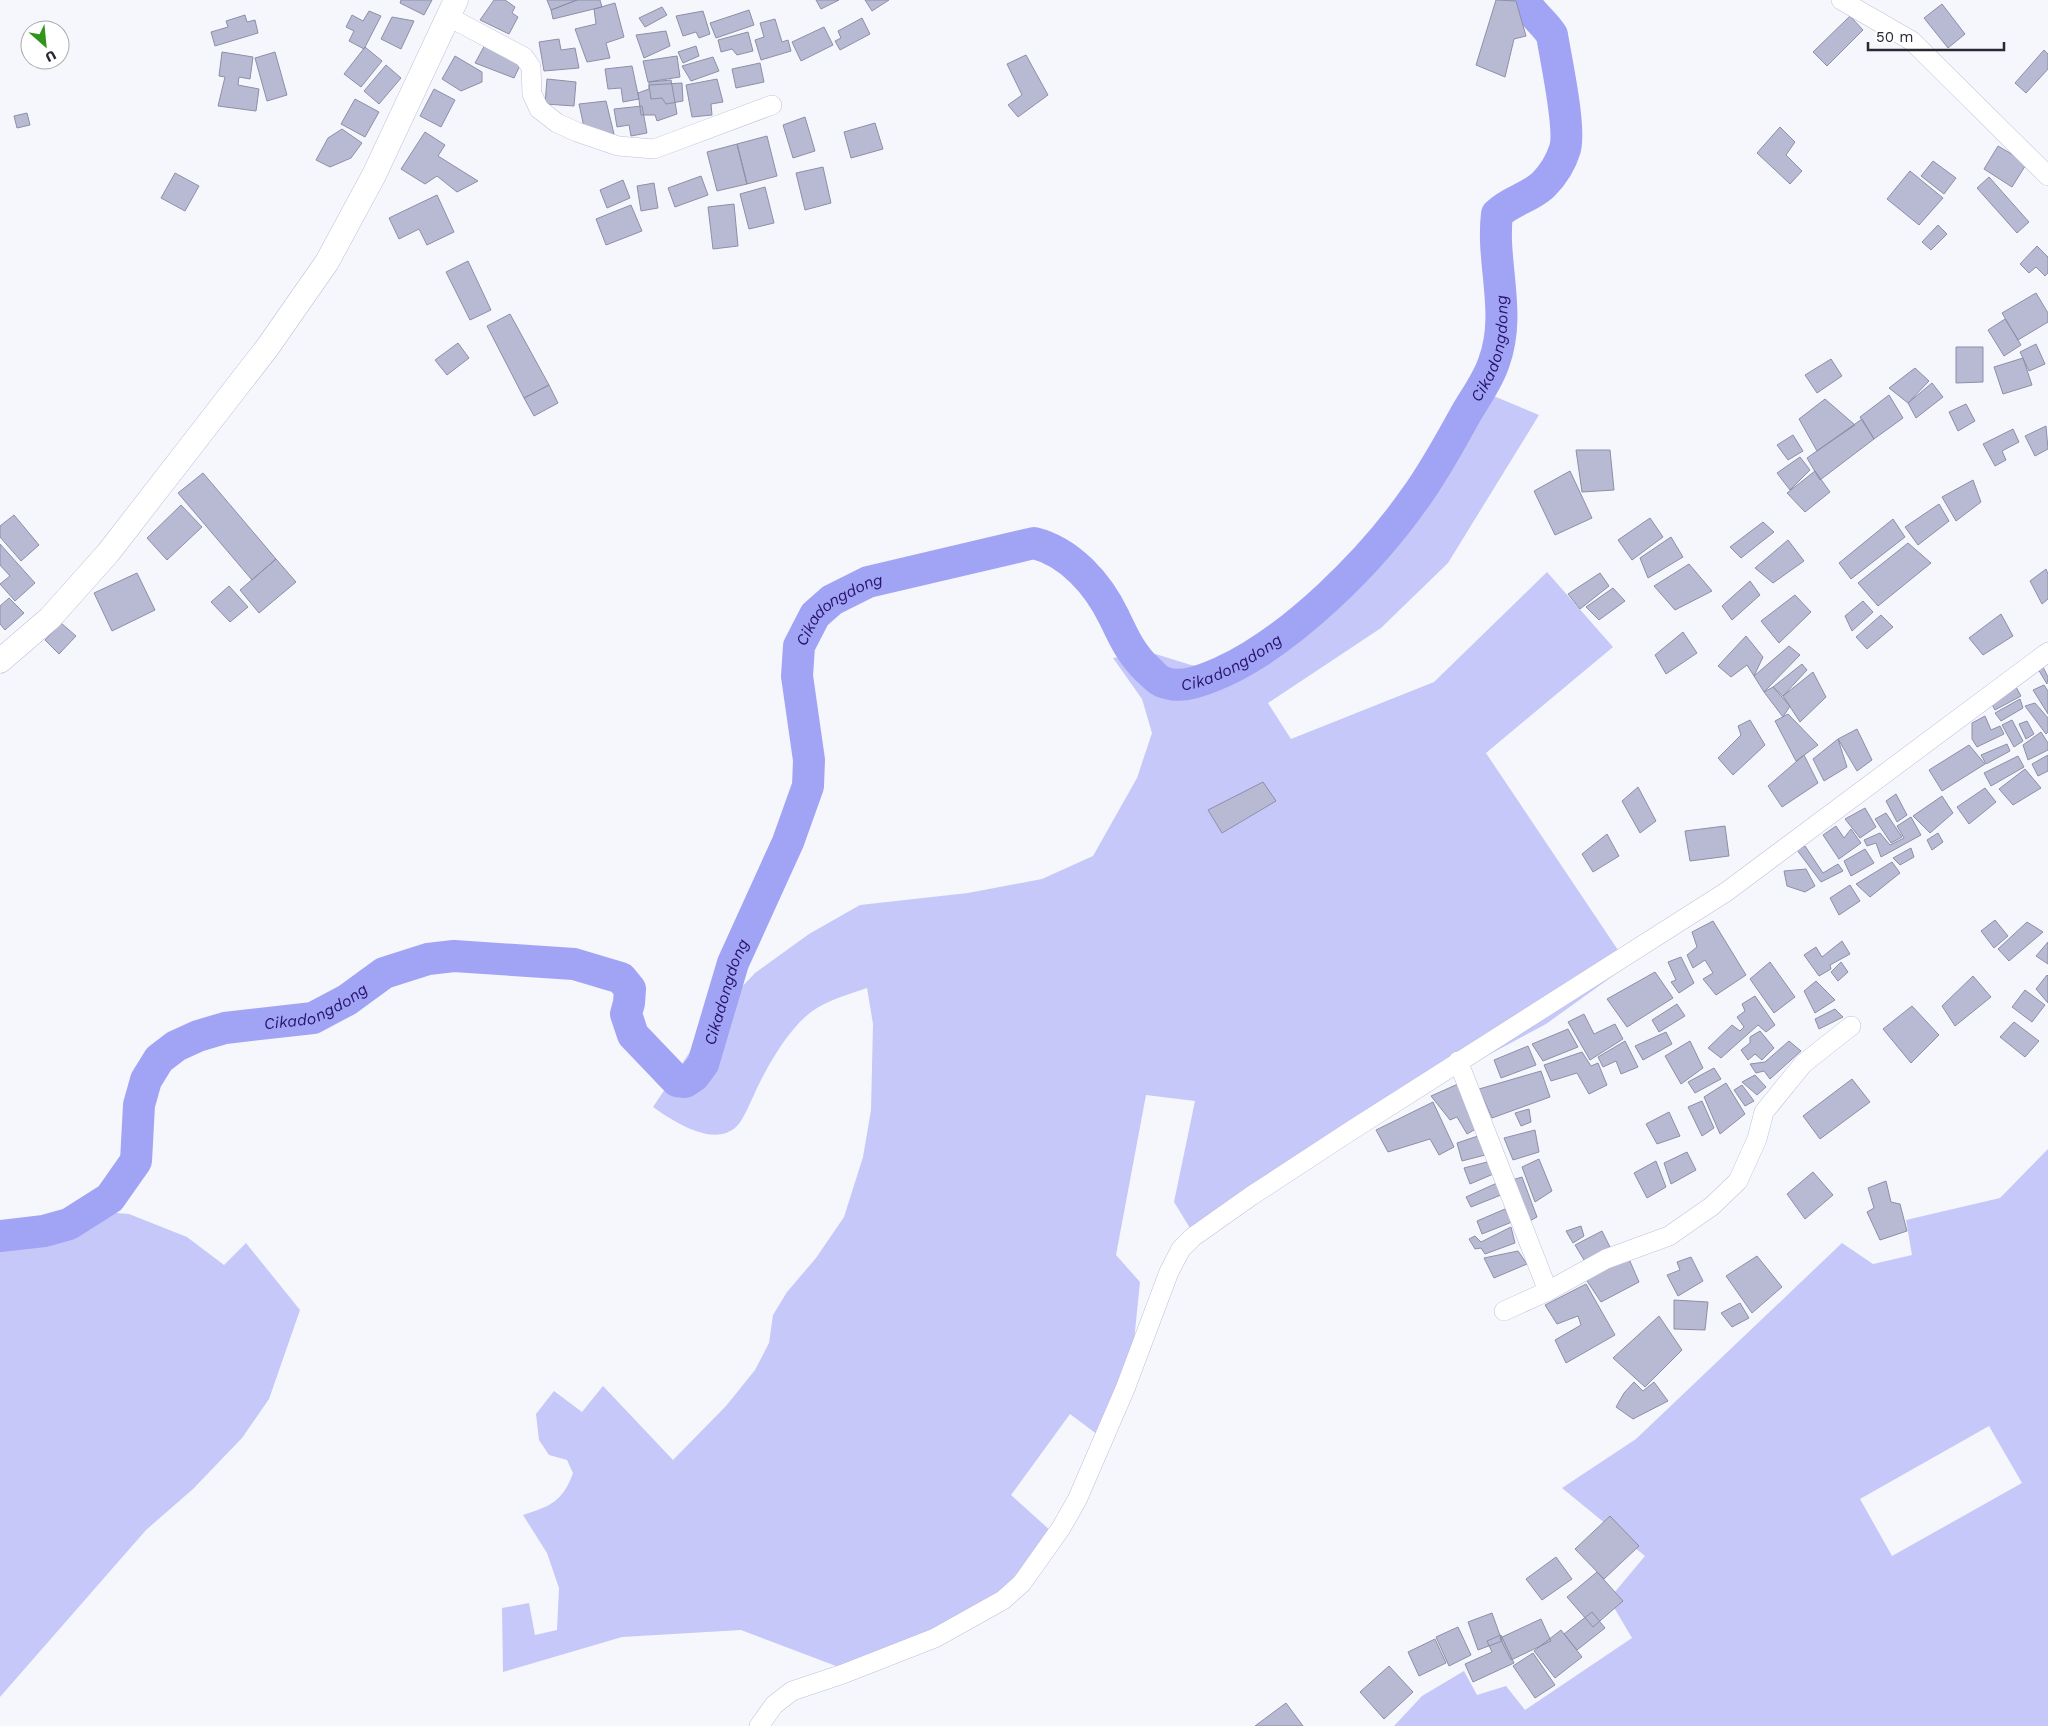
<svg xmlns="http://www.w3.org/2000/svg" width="2048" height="1726" font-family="'Work Sans',sans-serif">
  <rect width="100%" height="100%" fill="#f6f7fc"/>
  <path fill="#c5c8f8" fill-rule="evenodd" d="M1484,392L1539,415L1448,563L1381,628L1268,703L1291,739L1434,682L1547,572L1613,647L1486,753L1628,965L1546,1024L1440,1081L1193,1233L1174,1202L1195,1101L1146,1095L1116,1255L1140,1282L1133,1351L1102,1438L1070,1414L1011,1495L1052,1532L990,1605L929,1646L836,1666L741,1630L622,1637L503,1672L502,1608L529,1603L535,1635L557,1630L559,1588L547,1553L523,1515C551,1506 563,1501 573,1473L567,1460L549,1455L539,1440L536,1414L554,1391L582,1412L603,1386L673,1460L726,1406L755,1370L769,1343L773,1315L787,1292L816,1258L844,1217L863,1157L871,1110L873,1024L867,988C852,993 832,999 817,1008C792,1023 771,1060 758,1086C753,1096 744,1120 736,1127C713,1148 673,1121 653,1107L712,1019L755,973L809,934L860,905L968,893L1042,879L1093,856L1137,778L1152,733L1142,699L1113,658L1149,652L1191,665L1219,669L1264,639L1335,570L1426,472Z
    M2048,1149V1726H1394L1422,1696L1464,1671L1477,1695L1506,1686L1525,1710L1632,1638L1609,1599L1645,1556L1562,1488L1636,1439L1842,1243L1873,1264L1912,1255L1906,1220L2000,1198ZM1989,1426L2022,1483L1892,1556L1860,1499Z
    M104,1212L129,1214L187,1237L224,1265L246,1243L300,1310L269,1399L242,1438L193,1489L146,1530L0,1697V1227L6,1224Z"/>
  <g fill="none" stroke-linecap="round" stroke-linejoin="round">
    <path stroke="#a1a3f4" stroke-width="32" id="s1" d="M0,1236L44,1231L69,1224L110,1198L136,1161L139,1105L146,1080L159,1059L176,1046L198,1036L225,1028L313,1018L347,1000L384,973L428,959L454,956L574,964L621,978L630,989L629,1003L626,1014L633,1035L677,1081L685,1082L694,1076L703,1064L733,963L788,842L808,786L809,760L797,676L799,646L815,615L832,600L868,582L1034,543C1070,552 1098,584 1114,617C1123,636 1131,654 1147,669C1152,673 1157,680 1163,682C1181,690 1206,679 1222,672C1292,640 1371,561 1415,498C1434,472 1449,444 1464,417C1474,399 1488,381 1494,362C1512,313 1491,263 1497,214C1510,201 1529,198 1543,185C1552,176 1561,162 1565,149C1571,128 1556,60 1552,35C1544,22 1531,14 1524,0"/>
  </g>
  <path fill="#b8bad4" stroke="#8d8fa8" d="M401,0H432L424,15L400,3Z
    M494,0H505L515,7L512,13L518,17L509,34L480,20Z
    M547,0H577L551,10Z
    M577,0H600L602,7L553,19L551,10Z
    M816,0H839L821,9Z
    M865,0H889L872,11Z
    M1496,0L1516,1L1526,36L1514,39L1505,77L1476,65Z
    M615,3L624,37L606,43L610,58L587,62L575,29L596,24L594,9Z
    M1942,4L1965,34L1948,48L1924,18Z
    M662,7L667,15L645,27L639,18Z
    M749,10L754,25L716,38L710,23Z
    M369,11L381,16L364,49L349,41L354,31L346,27L352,15L363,21Z
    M703,11L710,34L699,38L696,32L683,36L676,16Z
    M245,15L247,22L255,20L258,33L215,46L211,32L228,27L226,21Z
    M1850,16L1863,30L1827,66L1813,52Z
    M392,17L414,21L401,49L381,39Z
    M862,18L870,34L840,50L835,41L841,38L838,31Z
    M775,19L782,42L788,40L791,51L761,60L755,40L764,37L760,23Z
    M824,27L833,45L801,61L792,42Z
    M666,31L670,46L644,58L636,35Z
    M748,32L753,51L737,55L732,49L721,52L718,40Z
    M559,39L561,50L575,48L579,68L544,71L539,42Z
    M487,41L524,57L514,78L475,63Z
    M696,46L699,56L683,63L678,52Z
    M365,47L382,61L361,87L344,74Z
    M2044,50L2048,54V69L2026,93L2015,83Z
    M222,52L253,57L250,79L239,77L238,85L259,89L256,111L218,106L225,77L219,76Z
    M275,52L287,95L267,101L255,58Z
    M1026,55L1048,95L1018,117L1008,105L1022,95L1007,64Z
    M455,56L482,72V82L461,91L442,79Z
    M677,56L680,77L648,82L643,61Z
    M713,57L719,71L691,81L682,66Z
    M760,63L764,82L736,88L732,69Z
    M386,65L401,78L379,104L364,91Z
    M632,66L639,99L623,102L621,88L608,89L605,69Z
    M547,79L576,82L574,106L545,104Z
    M717,79L723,102L711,104L712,115L692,117L686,85Z
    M671,80L677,114L657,121L655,115H641L638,93L649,89V82Z
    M682,83L683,101L666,104L662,98L651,99L649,85Z
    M434,89L455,100L441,127L420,116Z
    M355,99L379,112L365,137L341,124Z
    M606,101L614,134L584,127L579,104Z
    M642,106L647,133L631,136L629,125L617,127L614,109Z
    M27,113L30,125L17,128L14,116Z
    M805,117L815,151L793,158L783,125Z
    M875,123L883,149L851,158L844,132Z
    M1780,127L1795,142L1786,155L1802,171L1790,184L1757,153Z
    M342,129L362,143L351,158L330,167L316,160L328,138Z
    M425,132L445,145L438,156L478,181L457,192L437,176L425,184L401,169Z
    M767,136L777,176L747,184L737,144Z
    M737,144L747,184L717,191L707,152Z
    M1998,146L2027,163L2012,187L1984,169Z
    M1933,161L1956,178L1944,194L1921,176Z
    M823,167L831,203L805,210L796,173Z
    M1910,171L1943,198L1919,225L1887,199Z
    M175,173L199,186L185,211L161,198Z
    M701,176L708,195L675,207L668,188Z
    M1989,177L2029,222L2017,233L1977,188Z
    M623,180L630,198L607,208L600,190Z
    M654,183L658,208L641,211L637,186Z
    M765,187L774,223L749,229L740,194Z
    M437,195L454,232L427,245L419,229L399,239L389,218Z
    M734,204L738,246L713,249L708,207Z
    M631,205L642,231L606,245L596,219Z
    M1938,225L1947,234L1931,250L1922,242Z
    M2037,246L2048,257V273L2045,276L2036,267L2029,273L2020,264Z
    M468,261L491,310L470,320L446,272Z
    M2036,293L2048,313V322L2018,340L2002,313Z
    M510,314L549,385L524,398L487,326Z
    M2005,319L2021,345L2004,356L1988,330Z
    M458,343L469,358L447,375L435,360Z
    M2036,344L2045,364L2029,371L2020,352Z
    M1956,347H1983V382L1956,383Z
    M2023,358L2032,385L2003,394L1994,367Z
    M1831,359L1842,376L1817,393L1805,375Z
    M1915,368L1929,381L1908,403L1889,388Z
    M1932,383L1943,397L1916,418L1908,403Z
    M549,385L558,403L534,416L524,398Z
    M1889,395L1903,418L1874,439L1860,417Z
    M1825,399L1855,425L1817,451L1799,419Z
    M1966,404L1975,421L1958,431L1949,412Z
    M1862,419L1874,439L1820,480L1807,458Z
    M2046,426L2048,449L2035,456L2025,436Z
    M2013,429L2019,442L2002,451L2006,460L1995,466L1983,444Z
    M1793,435L1803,451L1788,460L1777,445Z
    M1576,450H1610L1614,490L1582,492Z
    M1800,457L1810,470L1790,490L1777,473Z
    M1570,471L1592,518L1555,535L1534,491Z
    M1815,471L1830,492L1805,512L1787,493Z
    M203,473L276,559L252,580L178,493Z
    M1973,480L1981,502L1956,521L1942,497Z
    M1939,504L1949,521L1918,545L1905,527Z
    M181,505L202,527L167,560L147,538Z
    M14,515L39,545L21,561L0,537V526Z
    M1650,518L1663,537L1632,560L1618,540Z
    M1893,519L1905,537L1851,579L1839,563Z
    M1763,522L1774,532L1741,558L1730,547Z
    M1671,537L1683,557L1648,578L1640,558Z
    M1788,540L1804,561L1773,583L1755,568Z
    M1908,543L1931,563L1878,606L1858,583Z
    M0,544L35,583L15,601L0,584L10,576L0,565Z
    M276,559L296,582L259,613L240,590Z
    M1689,564L1712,591L1675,610L1654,586Z
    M2046,569L2048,574V599L2042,604L2030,581Z
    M137,573L155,610L112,631L94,593Z
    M1600,573L1609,586L1580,609L1568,594Z
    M1750,581L1760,595L1732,620L1722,606Z
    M229,586L248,607L230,622L211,602Z
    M1613,588L1625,601L1599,620L1586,607Z
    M1795,595L1811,612L1779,643L1761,621Z
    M9,598L24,613L5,630L0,624V606Z
    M1863,601L1873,612L1852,631L1845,616Z
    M2001,614L2013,636L1983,655L1969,638Z
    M1881,615L1893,627L1867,649L1856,637Z
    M61,623L76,636L59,654L45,640Z
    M1683,632L1697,653L1666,674L1655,655Z
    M1746,636L1763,657L1754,676L1747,665L1731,677L1718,666Z
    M1789,646L1800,655L1764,692L1754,676Z
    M1802,664L1807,670L1783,696L1773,687Z
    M2042,665L2048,677L2047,684L2038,669Z
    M1813,672L1826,697L1800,722L1783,696Z
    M2044,685L2048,691V714L2033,690Z
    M1773,687L1790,706L1783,717L1764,692Z
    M2016,687L2021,696L1995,710L1990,701Z
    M2020,699L2023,708L2001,721L1995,713Z
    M2035,703L2048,718V732L2046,734L2025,706Z
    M1788,714L1818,745L1796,761L1775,721Z
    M1985,716L1991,730L2000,726L2004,734L1977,747L1972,739V723Z
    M1750,720L1765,745L1733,775L1718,758L1741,735L1738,726Z
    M2012,720L2023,741L2014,747L2002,725Z
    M2027,721L2034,734L2026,739L2019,724Z
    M1857,729L1872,760L1857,771L1838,739Z
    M2041,732L2048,743V750L2028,760L2023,745Z
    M1838,739L1847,767L1824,781L1813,759Z
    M2007,744L2010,751L1986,764L1981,755Z
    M1969,745L1985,764L1942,791L1929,770Z
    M1804,755L1818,783L1782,807L1768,786Z
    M2048,755V771L2038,776L2032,764Z
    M2018,756L2024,767L1991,786L1984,773Z
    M2025,769L2041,788L2013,805L1999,789Z
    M1263,782L1276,801L1222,833L1208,810Z
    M1638,787L1656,821L1640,833L1622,801Z
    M1985,788L1996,802L1969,824L1957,807Z
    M1896,794L1907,815L1897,822L1886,801Z
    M1942,796L1953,813L1930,833L1913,816Z
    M1865,808L1876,827L1860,838L1845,819Z
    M1886,813L1902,837L1891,843L1875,819Z
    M1911,817L1921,835L1881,857L1876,843L1867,846L1864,840L1880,833L1890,845L1904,838L1897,826Z
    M1725,826L1729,856L1690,861L1685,831Z
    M1836,826L1844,838L1851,829L1861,843L1839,859L1823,835Z
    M1938,833L1943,842L1932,850L1927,840Z
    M1607,834L1619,856L1593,872L1582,854Z
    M1805,846L1823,873L1838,864L1843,871L1821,882L1797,850Z
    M1911,848L1914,857L1900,865L1893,858Z
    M1865,849L1874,863L1851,876L1844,861Z
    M1892,862L1900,873L1870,897L1856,884Z
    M1806,869L1815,886L1805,892L1787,886L1784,871Z
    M1850,885L1860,901L1839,915L1830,898Z
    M1995,920L2008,936L1994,948L1981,931Z
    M1713,921L1746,975L1716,995L1703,979L1713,973L1705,960L1693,968L1687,955L1697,947L1692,932Z
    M2027,922L2043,932L2009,961L1998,949Z
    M1842,941L1850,954L1830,965L1831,969L1819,976L1804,955L1816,947L1822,957Z
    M2048,942V964L2036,956Z
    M1681,957L1694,983L1679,993L1671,982L1676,980L1668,962Z
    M1770,962L1795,997L1774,1013L1750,979Z
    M1841,962L1848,972L1838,981L1831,972Z
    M1655,972L1673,998L1627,1027L1607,999Z
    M2047,975L2048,976V1003L2036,989Z
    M1973,976L1991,997L1955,1026L1942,1006Z
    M1816,981L1835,1000L1815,1013L1804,991Z
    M2025,990L2045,1005L2032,1022L2012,1007Z
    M1755,996L1775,1025L1766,1032L1758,1025L1721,1058L1708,1048L1732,1025L1740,1031L1744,1027L1737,1017L1745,1011L1742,1004Z
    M1677,1004L1685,1016L1659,1032L1652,1020Z
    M1912,1006L1939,1035L1911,1063L1883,1029Z
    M1835,1009L1843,1017L1819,1029L1815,1019Z
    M1584,1014L1594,1034L1615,1024L1623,1039L1590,1060L1568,1022Z
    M2014,1022L2039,1041L2025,1057L2000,1037Z
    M1568,1029L1578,1047L1543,1061L1532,1044Z
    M1760,1031L1774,1048L1762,1060L1755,1054L1748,1060L1741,1050L1750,1043V1037Z
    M1666,1032L1672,1044L1643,1060L1635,1046Z
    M1625,1041L1638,1067L1621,1074L1616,1061L1603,1067L1598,1057Z
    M1690,1041L1703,1068L1681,1084L1665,1056Z
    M1789,1041L1801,1051L1770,1079L1764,1071L1756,1073L1750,1064L1765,1062Z
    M1528,1046L1536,1065L1501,1078L1494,1060Z
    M1582,1052L1591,1066L1598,1063L1607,1085L1589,1094L1577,1073L1551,1081L1544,1065Z
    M1714,1068L1721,1079L1695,1093L1688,1082Z
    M1541,1071L1550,1097L1492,1118L1479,1089Z
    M1755,1075L1766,1087L1757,1095L1742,1082Z
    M1852,1079L1870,1102L1820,1139L1803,1116Z
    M1726,1083L1745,1114L1720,1134L1704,1097Z
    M1458,1084L1481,1126L1467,1134L1457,1117L1450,1120L1431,1096Z
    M1742,1085L1754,1101L1745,1106L1734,1090Z
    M1702,1101L1714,1128L1702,1136L1688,1107Z
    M1433,1102L1454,1147L1439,1155L1430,1139L1388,1152L1376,1130Z
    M1529,1109L1531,1122L1521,1126L1515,1113Z
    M1669,1112L1680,1136L1657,1144L1646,1124Z
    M1535,1130L1539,1152L1513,1160L1504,1138Z
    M1484,1134L1489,1154L1462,1161L1457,1143Z
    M1687,1152L1696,1170L1671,1184L1664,1163Z
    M1539,1159L1552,1191L1535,1202L1522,1167Z
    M1495,1160L1498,1172L1470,1184L1464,1168Z
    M1656,1161L1666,1187L1647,1198L1634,1173Z
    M1813,1172L1833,1195L1805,1219L1787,1194Z
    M1522,1177L1537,1217L1526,1223L1509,1181Z
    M1886,1181L1891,1202L1900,1204L1907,1231L1880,1240L1867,1212L1874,1208L1868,1188Z
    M1497,1183L1501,1195L1471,1207L1466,1197Z
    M1505,1209L1512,1222L1482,1234L1477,1221Z
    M1581,1226L1584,1236L1573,1243L1566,1231Z
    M1511,1227L1515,1243L1485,1254L1481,1248L1475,1249L1469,1239L1475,1236L1481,1242Z
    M1602,1231L1610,1247L1584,1260L1575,1245Z
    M1518,1251L1527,1264L1494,1278L1484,1258Z
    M1757,1256L1782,1287L1752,1313L1726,1276Z
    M1691,1257L1703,1281L1678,1296L1667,1275L1680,1270L1677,1262Z
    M1629,1259L1639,1282L1601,1302L1585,1278Z
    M1586,1284L1615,1335L1566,1363L1555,1340L1581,1325L1578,1316L1557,1324L1545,1305Z
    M1674,1300L1708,1302L1705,1330L1674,1329Z
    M1740,1303L1749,1318L1732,1327L1721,1313Z
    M1659,1316L1682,1350L1645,1387L1613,1358Z
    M1634,1382L1643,1391L1654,1382L1668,1401L1633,1419L1616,1407L1624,1393Z
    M1610,1516L1639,1546L1604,1579L1575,1549Z
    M1556,1557L1572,1579L1542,1600L1526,1579Z
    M1597,1572L1623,1601L1593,1627L1567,1597Z
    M1592,1612L1605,1628L1577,1650L1564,1634Z
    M1492,1613L1502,1641L1478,1650L1468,1622Z
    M1541,1619L1551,1641L1511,1660L1500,1638Z
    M1458,1627L1471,1655L1449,1666L1436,1637Z
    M1561,1630L1582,1657L1555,1678L1534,1651Z
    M1501,1635L1514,1663L1473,1682L1465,1664L1492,1652L1487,1641Z
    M1435,1639L1446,1663L1419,1676L1408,1652Z
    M1533,1653L1555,1685L1535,1698L1513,1666Z
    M1389,1666L1413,1692L1384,1719L1360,1692Z
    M1286,1703L1303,1726H1255Z"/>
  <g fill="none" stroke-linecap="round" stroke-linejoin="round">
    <defs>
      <path id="minor" d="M1841,0L1912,41L2048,176
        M449,17L524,57L531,67L532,94L539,109L557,123L577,132L618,146L654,149L772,105
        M1458,1061L1548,1291L1504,1311
        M1548,1291L1606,1259L1669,1236L1712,1206L1738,1181L1757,1139L1764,1112L1803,1064L1851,1026
        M759,1726L774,1705L792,1691L843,1674L935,1638L1003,1600L1022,1583L1061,1528L1077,1500L1125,1389L1169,1272L1181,1249L1193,1237L1251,1196L1352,1130L1726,892L2048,652"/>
      <path id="tertiary" d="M0,661L50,618L108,553L267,348L327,262L374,175L456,0"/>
    </defs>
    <use href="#minor" stroke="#bec0db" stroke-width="20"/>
    <use href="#tertiary" stroke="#bec0db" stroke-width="25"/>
    <use href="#minor" stroke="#fff" stroke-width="19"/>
    <use href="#tertiary" stroke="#fff" stroke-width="24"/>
  </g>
  <g text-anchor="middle" stroke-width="4.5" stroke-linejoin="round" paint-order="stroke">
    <g font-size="16" font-style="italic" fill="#26126f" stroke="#fff">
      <text dy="6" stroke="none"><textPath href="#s1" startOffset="2314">Cikadongdong</textPath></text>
      <text dy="6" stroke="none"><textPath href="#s1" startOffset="1414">Cikadongdong</textPath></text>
      <text dy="6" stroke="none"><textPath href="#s1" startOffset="1894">Cikadongdong</textPath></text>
      <text dy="6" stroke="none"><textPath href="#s1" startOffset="994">Cikadongdong</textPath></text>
      <text dy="6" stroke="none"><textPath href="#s1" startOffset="439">Cikadongdong</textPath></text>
    </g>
  </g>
  <g transform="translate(45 45) rotate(153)"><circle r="24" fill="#ffffff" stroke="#a9a9ae"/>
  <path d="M0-4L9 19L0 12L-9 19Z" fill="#30951a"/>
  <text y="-8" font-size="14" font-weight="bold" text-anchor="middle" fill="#292934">U</text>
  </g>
  <path d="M1868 42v8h136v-8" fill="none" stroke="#292934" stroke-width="2.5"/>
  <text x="1876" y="42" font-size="15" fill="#292934" stroke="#ffffff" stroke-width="4" paint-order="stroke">50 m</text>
</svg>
